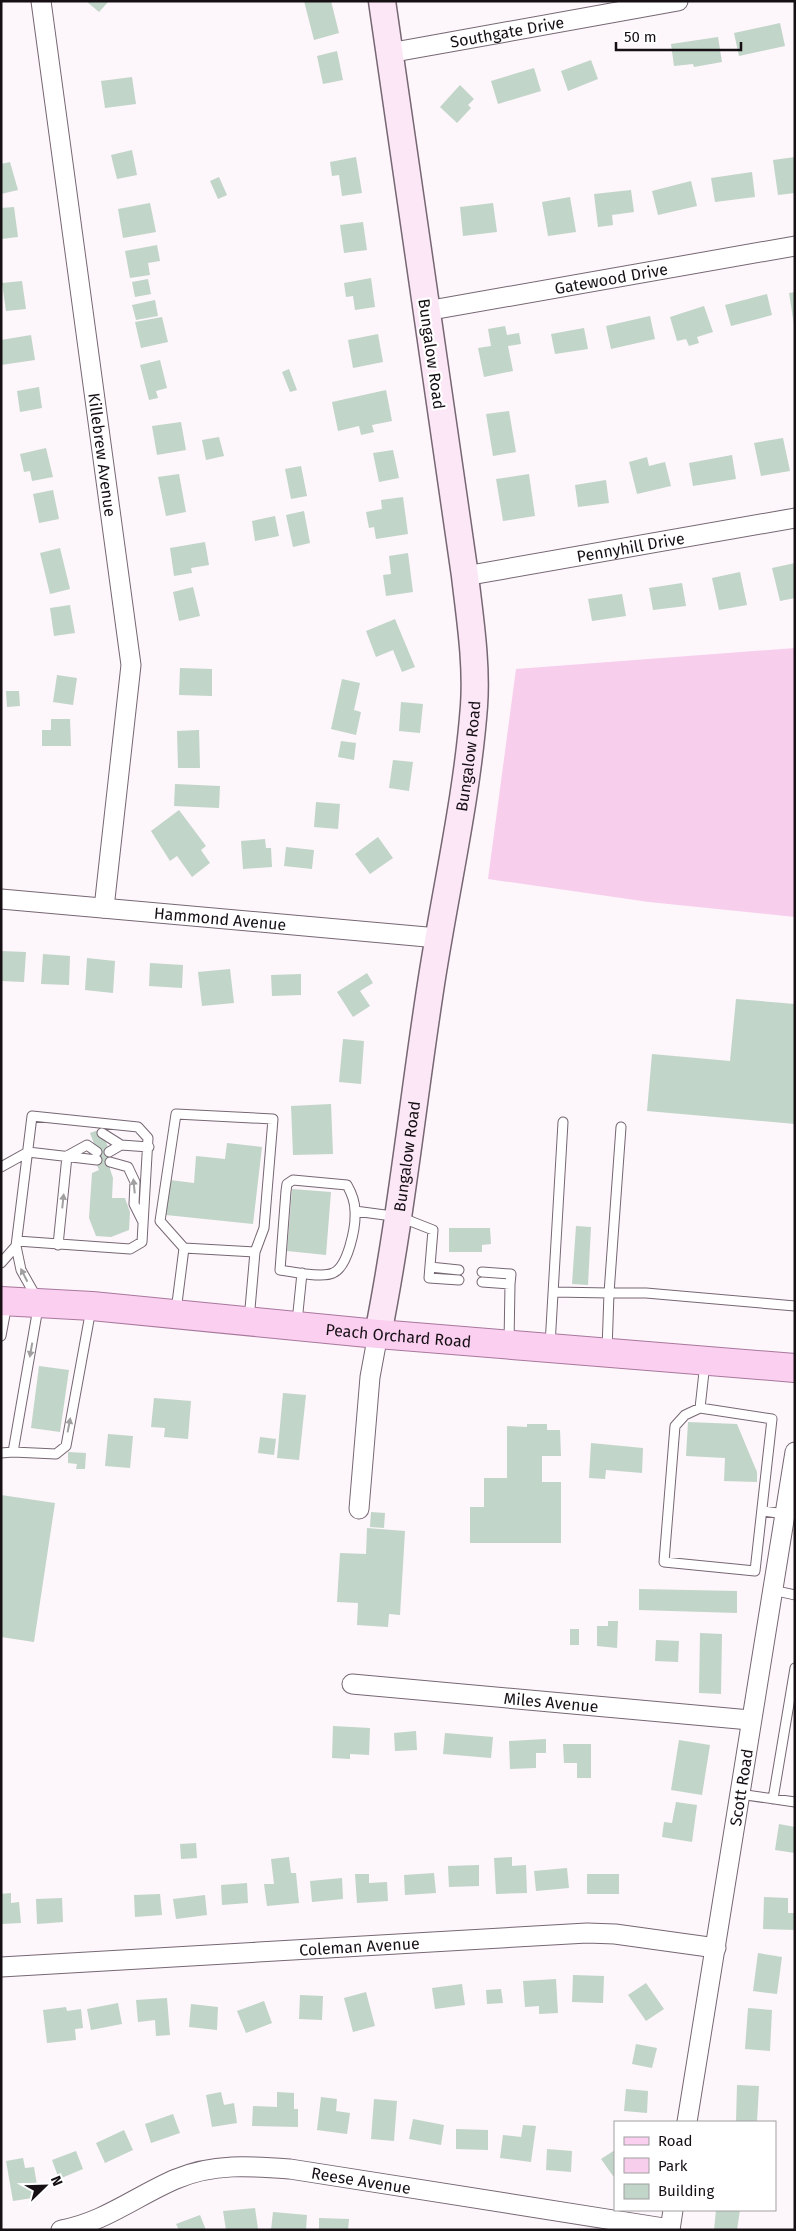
<svg xmlns="http://www.w3.org/2000/svg" width="796" height="2231" font-family="'Fira Sans',sans-serif">
  <rect width="100%" height="100%" fill="#fdf6fb"/>
  <path fill="#f8ceed" d="M795,648V917L649,902L488,879L516,669Z"/>
  <path fill="#c2d5c9" d="M86,1H109L99,12Z
    M304,1H331L339,33L314,40Z
    M780,23L785,46L739,56L734,33Z
    M718,37L722,62L694,67L693,64L674,66L671,44Z
    M337,51L343,80L323,84L317,56Z
    M591,60L598,79L568,91L561,71Z
    M534,68L541,91L498,104L491,81Z
    M132,77L136,104L105,108L101,81Z
    M460,85L474,99L468,105L471,108L457,123L440,107Z
    M132,150L137,175L117,179L111,155Z
    M356,157L362,193L342,196L339,175L332,176L330,162Z
    M795,157V193L778,195L773,160Z
    M10,162L18,190L1,194V164Z
    M752,172L755,197L715,202L711,178Z
    M219,177L227,195L218,199L210,181Z
    M691,181L697,206L658,215L652,191Z
    M631,190L634,212L612,215L613,225L598,227L594,194Z
    M570,197L576,232L548,236L542,202Z
    M150,203L156,232L123,238L118,209Z
    M493,203L497,232L463,236L460,207Z
    M14,207L18,237L1,239V208Z
    M363,222L367,250L344,253L340,225Z
    M157,245L160,261L148,263L150,275L130,278L125,251Z
    M371,278L375,307L355,310L353,296L346,297L344,283Z
    M148,279L151,294L135,297L132,282Z
    M22,281L26,309L6,311L2,283Z
    M795,292V325H794L789,293Z
    M767,294L772,315L731,326L725,305Z
    M155,300L158,316L136,320L132,305Z
    M704,306L713,332L697,337L699,343L689,346L686,339L677,341L670,317Z
    M650,316L655,339L611,349L606,326Z
    M162,317L168,342L141,348L135,322Z
    M505,326L507,335L519,333L521,344L508,346L513,371L484,377L478,348L491,346L488,329Z
    M584,328L588,349L555,354L551,334Z
    M378,334L383,362L353,368L348,340Z
    M31,335L35,360L1,365V340Z
    M160,360L167,388L156,391L158,398L149,400L140,365Z
    M289,369L297,390L290,392L282,372Z
    M39,387L42,408L20,412L17,391Z
    M386,390L392,421L372,425L374,432L361,435L359,426L338,431L332,402Z
    M509,411L516,452L493,456L486,414Z
    M181,422L186,450L157,455L152,426Z
    M219,437L224,456L206,460L202,440Z
    M783,438L790,471L761,476L754,443Z
    M46,448L53,477L32,481L30,471L24,472L20,454Z
    M393,450L399,478L379,482L373,453Z
    M732,455L736,479L693,486L689,463Z
    M647,457L649,466L665,462L671,486L637,494L629,462Z
    M301,466L307,496L291,499L285,469Z
    M179,474L186,512L166,516L158,477Z
    M529,474L535,516L503,521L496,479Z
    M606,480L609,503L578,507L575,485Z
    M53,490L59,519L39,523L33,494Z
    M403,497L408,534L376,539L374,527L369,528L366,512L382,509L381,500Z
    M304,511L310,543L293,547L286,515Z
    M275,516L279,536L255,541L252,521Z
    M205,542L209,565L191,568L192,573L174,576L170,548Z
    M60,548L70,589L50,594L40,553Z
    M408,553L413,592L386,596L383,575L391,574L389,556Z
    M795,563V598L780,601L772,568Z
    M740,572L747,605L719,610L712,578Z
    M682,583L686,606L653,610L649,588Z
    M193,587L200,616L179,621L173,592Z
    M622,594L626,616L592,621L588,599Z
    M70,605L75,633L54,636L50,608Z
    M395,619L415,667L402,672L393,650L376,657L366,631Z
    M180,668L212,669V696L179,695Z
    M57,675L77,678L73,705L53,702Z
    M342,679L360,683L354,710L361,712L356,735L331,729Z
    M6,691H19L20,706L7,707Z
    M401,702L423,704L420,733L399,731Z
    M51,719H70L71,746H42V730H51Z
    M199,730L200,768H178L177,731Z
    M341,741L356,743L354,760L338,757Z
    M393,760L413,762L409,791L389,788Z
    M175,784L220,786L219,808L174,806Z
    M316,802L340,804L338,829L314,827Z
    M179,810L206,846L201,850L210,863L192,877L177,856L170,861L151,831Z
    M378,837L393,858L370,874L355,854Z
    M265,839L266,848H271L272,867L243,869L241,841Z
    M286,847L314,850L312,869L284,866Z
    M1,951L26,952L24,982L1,981Z
    M43,954L70,956L69,985L41,984Z
    M87,958L115,961L113,993L85,990Z
    M150,963L183,965L182,988L149,986Z
    M230,969L234,1003L202,1006L198,972Z
    M367,973L373,983L360,991L370,1006L353,1017L337,992Z
    M301,974V995L272,996L271,975Z
    M736,999L795,1004V1124L647,1111L652,1054L730,1061Z
    M343,1039L364,1041L361,1084L339,1082Z
    M331,1104L333,1154L293,1155L291,1106Z
    M101,1129L111,1155L110,1169L113,1178L112,1198H125L130,1212L129,1230L111,1237L96,1236L89,1218L92,1173L99,1170L96,1163L97,1152L90,1133Z
    M227,1143L262,1147L253,1224L166,1215L170,1180L194,1183L196,1156L225,1159Z
    M292,1189L331,1192L326,1255L287,1251Z
    M576,1226L591,1227L588,1285L572,1284Z
    M449,1228H490L491,1244L482,1245V1252H449Z
    M39,1366L69,1370L60,1432L31,1428Z
    M283,1393L306,1395L299,1460L277,1458Z
    M154,1398L191,1401L188,1439L164,1437L165,1428L151,1427Z
    M688,1422L737,1424L757,1472V1482L724,1481L725,1458L686,1456Z
    M527,1424H547V1430H560L561,1456H542V1482H561V1543H470V1507H484V1478H507V1426L527,1427Z
    M108,1434L133,1436L130,1468L105,1466Z
    M260,1437L276,1439L274,1455L258,1453Z
    M591,1443L643,1448L642,1473L606,1470L605,1479L589,1478Z
    M68,1452L86,1453L85,1469H76L77,1464L68,1463Z
    M1,1495L55,1503L34,1642L1,1637Z
    M371,1512L385,1513L384,1528L370,1527Z
    M367,1528L405,1531L400,1615L389,1614L388,1627L357,1625L358,1603L337,1602L340,1553L366,1554Z
    M639,1589L737,1591V1613L639,1610Z
    M608,1621H618L617,1648L597,1646V1626H608Z
    M570,1629H579V1645H570Z
    M700,1633L722,1634L721,1694L699,1693Z
    M656,1640L679,1641L678,1662L655,1661Z
    M333,1726L370,1728L369,1755L350,1754V1759L332,1758Z
    M416,1731L417,1750L395,1751L394,1733Z
    M445,1733L493,1737L491,1758L443,1754Z
    M546,1739V1753H536V1768L510,1769L509,1741Z
    M679,1740L710,1745L702,1795L671,1790Z
    M563,1744H591V1778H577V1763H564Z
    M676,1802L697,1805L692,1842L662,1837L664,1822L672,1823Z
    M779,1824L795,1827V1853L775,1850Z
    M196,1843L197,1858L181,1859L180,1844Z
    M289,1857L291,1873H296L299,1903L267,1906L264,1884H274L271,1859Z
    M512,1857V1866L526,1865L527,1893L496,1894L494,1858Z
    M479,1865V1886L449,1887L448,1866Z
    M567,1868L569,1888L536,1891L534,1871Z
    M434,1873L436,1893L405,1895L404,1875Z
    M355,1874H369V1883L387,1882L388,1901L357,1903Z
    M587,1874H619V1894H587Z
    M342,1878L343,1899L312,1902L310,1881Z
    M247,1883L248,1903L222,1905L221,1885Z
    M11,1893V1903L19,1902L21,1923L1,1924V1894Z
    M160,1894L162,1915L135,1917L134,1895Z
    M205,1895L207,1915L176,1919L173,1899Z
    M764,1897L788,1898V1913H795V1930L763,1929Z
    M62,1898L63,1922L37,1924L36,1899Z
    M758,1953L782,1957L777,1994L753,1991Z
    M573,1975L604,1976L603,2003L572,2002Z
    M556,1979L558,2013L539,2014V2006L525,2007L523,1981Z
    M646,1983L664,2009L646,2021L628,1995Z
    M462,1984L465,2005L435,2009L432,1988Z
    M501,1989L503,2003L487,2004L486,1990Z
    M366,1992L375,2026L353,2032L344,1998Z
    M300,1995L323,1996L322,2020L299,2019Z
    M167,1998L170,2035L156,2036L155,2020L138,2022L136,2000Z
    M264,2001L272,2023L246,2033L237,2011Z
    M118,2003L122,2024L91,2030L87,2009Z
    M191,2004L218,2007L217,2030L189,2027Z
    M66,2007L67,2011L81,2009L83,2028L75,2029L76,2040L47,2043L43,2010Z
    M748,2008L772,2010L770,2051L745,2049Z
    M636,2044L657,2048L652,2068L632,2064Z
    M737,2085L759,2086L757,2122H736Z
    M626,2089L648,2091L647,2113L624,2111Z
    M221,2092L224,2105L234,2103L237,2123L212,2127L206,2095Z
    M277,2092L294,2093V2109H298V2127L252,2126L253,2106L277,2107Z
    M321,2097L337,2099L336,2111L350,2113L347,2134L317,2130Z
    M374,2099L397,2101L394,2141L371,2139Z
    M173,2114L180,2133L151,2143L145,2124Z
    M413,2119L444,2125L441,2145L409,2139Z
    M523,2125L536,2126L531,2162L500,2158L503,2135L521,2137Z
    M456,2129L488,2130V2150L456,2149Z
    M124,2130L133,2150L105,2163L96,2143Z
    M547,2149L572,2151L571,2172L546,2170Z
    M615,2150V2175L613,2176L601,2159Z
    M76,2151L83,2169L59,2179L52,2160Z
    M23,2158L25,2168L34,2167L39,2197L13,2201L6,2161Z
    M255,2208L258,2229L226,2230L223,2211Z
    M716,2210H740L737,2230H714Z
    M273,2212L307,2215L306,2230H271Z
    M200,2215L206,2230H179L176,2224Z
    M319,2218L349,2219L348,2230H319Z"/>
  <g fill="none" stroke-linecap="round" stroke-linejoin="round">
    <defs>
      <path id="lane" d="M621,1127L609,1293H646L795,1306
        M102,1133L121,1145
        M109,1152L121,1145L149,1147
        M67,1156L87,1145L97,1152
        M110,1162L128,1167L135,1182L134,1204L143,1222
        M1,1167L28,1152L97,1160
        M293,1180L347,1185C351,1192 355,1203 355,1211C356,1227 348,1267 333,1273C323,1278 292,1272 280,1270L286,1191L287,1184Z
        M355,1211L400,1217L433,1230L429,1278L459,1280
        M17,1241L130,1249L142,1242L148,1138L138,1127L32,1116L16,1246L21,1270L39,1302L13,1452L56,1454L66,1446L91,1309
        M58,1245L67,1156
        M184,1248L160,1221L176,1114L273,1119L264,1228L255,1252
        M1,1263L16,1246
        M430,1267L459,1270
        M482,1272L511,1274L510,1284
        M482,1282L510,1284L509,1343
        M554,1292L609,1293L607,1350
        M176,1311L184,1248L255,1252L249,1320
        M297,1322L302,1273
        M1,1336L7,1304
        M550,1345L563,1122
        M700,1408L685,1415L675,1426L664,1562L755,1571L772,1419L700,1408L705,1363
        M1,1453L13,1452
        M763,1511L785,1514
        M772,1590L795,1595
        M739,1794L795,1802
        M773,1799L795,1668"/>
      <g id="street">
        <path id="s1" d="M41,1L131,665L104,908"/>
        <path id="s2" d="M389,53L678,1"/>
        <path id="s3" d="M426,311L795,246"/>
        <path id="s4" d="M465,576L795,518"/>
        <path id="s5" d="M1,899L438,938"/>
        <path d="M359,1509L370,1377L378,1334"/>
        <path id="s6" d="M352,1684L750,1720"/>
        <path id="s7" d="M1,1967L587,1933L615,1934L716,1948"/>
        <path id="s8" d="M687,2122L795,1452"/>
        <path id="s9" d="M61,2230C103,2223 138,2195 176,2179C213,2163 251,2166 290,2169L670,2229"/>
        <path d="M670,2230L673,2210"/>
      </g>
      <g id="secondary">
        <path id="s10" d="M378,1334C401,1218 413,1100 431,984C445,892 467,799 474,706C477,663 470,619 465,576L382,1"/>
      </g>
      <g id="primary">
        <path id="s11" d="M1,1301L92,1306L378,1334L795,1368"/>
      </g>
    </defs>
    <use href="#lane" stroke="#766773" stroke-width="11"/>
    <use href="#street" stroke="#766773" stroke-width="21"/>
    <use href="#secondary" stroke="#766773" stroke-width="29"/>
    <use href="#primary" stroke="#a8779c" stroke-width="30"/>
    <use href="#lane" stroke="#fff" stroke-width="9"/>
    <use href="#street" stroke="#fff" stroke-width="19"/>
    <use href="#secondary" stroke="#fce7f7" stroke-width="26"/>
    <use href="#primary" stroke="#facfef" stroke-width="28"/>
  </g>
  <defs><path id="oneway-solid" d="M-6-.8H1V-3.2L6.5 0L1 3.2V.8H-6Z" transform="scale(1.25)"/></defs>
  <g fill="#a29fa1">
    <use href="#oneway-solid" transform="translate(134 1186) rotate(-96)"/>
    <use href="#oneway-solid" transform="translate(63 1201) rotate(-84)"/>
    <use href="#oneway-solid" transform="translate(24 1275) rotate(-117)"/>
    <use href="#oneway-solid" transform="translate(31 1350) rotate(100)"/>
    <use href="#oneway-solid" transform="translate(69 1425) rotate(-79)"/>
  </g>
  <g text-anchor="middle" stroke-width="4.5" stroke-linejoin="round" paint-order="stroke">
    <g font-size="16" fill="#161015" stroke="#fff">
      <text dy="6" stroke="none"><textPath href="#s2" startOffset="120">Southgate Drive</textPath></text>
      <text dy="6" stroke="none"><textPath href="#s3" startOffset="188">Gatewood Drive</textPath></text>
      <text transform="translate(432 354) rotate(82)" y="6">Bungalow Road</text>
      <text dy="6" stroke="none"><textPath href="#s1" startOffset="458">Killebrew Avenue</textPath></text>
      <text dy="6" stroke="none"><textPath href="#s4" startOffset="168">Pennyhill Drive</textPath></text>
      <text dy="6" stroke="none"><textPath href="#s10" startOffset="585">Bungalow Road</textPath></text>
      <text dy="6" stroke="none"><textPath href="#s5" startOffset="220">Hammond Avenue</textPath></text>
      <text dy="6" stroke="none"><textPath href="#s10" startOffset="180">Bungalow Road</textPath></text>
      <text dy="6" stroke="none"><textPath href="#s11" startOffset="399">Peach Orchard Road</textPath></text>
      <text dy="6" stroke="none"><textPath href="#s6" startOffset="200">Miles Avenue</textPath></text>
      <text dy="6" stroke="none"><textPath href="#s8" startOffset="339">Scott Road</textPath></text>
      <text dy="6" stroke="none"><textPath href="#s7" startOffset="359">Coleman Avenue</textPath></text>
      <text dy="6" stroke="none"><textPath href="#s9" startOffset="314">Reese Avenue</textPath></text>
    </g>
  </g>
  <rect width="796" height="2231" fill="none" stroke="#161015" stroke-width="5"/>
  <rect x="614" y="2121" width="162" height="90" fill="#ffffff" stroke="#a29fa1"/>
  <rect x="624" y="2137" width="25" height="8" fill="#facfef" stroke="#a29fa1"/>
  <text x="658" y="2146" font-size="15" fill="#161015">Road</text>
  <rect x="624" y="2158" width="25" height="15" fill="#f8ceed" stroke="#a29fa1"/>
  <text x="658" y="2171" font-size="15" fill="#161015">Park</text>
  <rect x="624" y="2184" width="25" height="15" fill="#c2d5c9" stroke="#a29fa1"/>
  <text x="658" y="2196" font-size="15" fill="#161015">Building</text>
  <g transform="translate(45 2186) rotate(67)" stroke="#ffffff" stroke-width="4" paint-order="stroke">
  <path d="M0-4L9 19L0 12L-9 19Z" fill="#161015"/>
  <text y="-8" font-size="14" font-weight="bold" text-anchor="middle" fill="#161015">N</text>
  </g>
  <path d="M616 42v8h125v-8" fill="none" stroke="#161015" stroke-width="2.5"/>
  <text x="624" y="42" font-size="15" fill="#161015" stroke="#ffffff" stroke-width="4" paint-order="stroke">50 m</text>
</svg>
